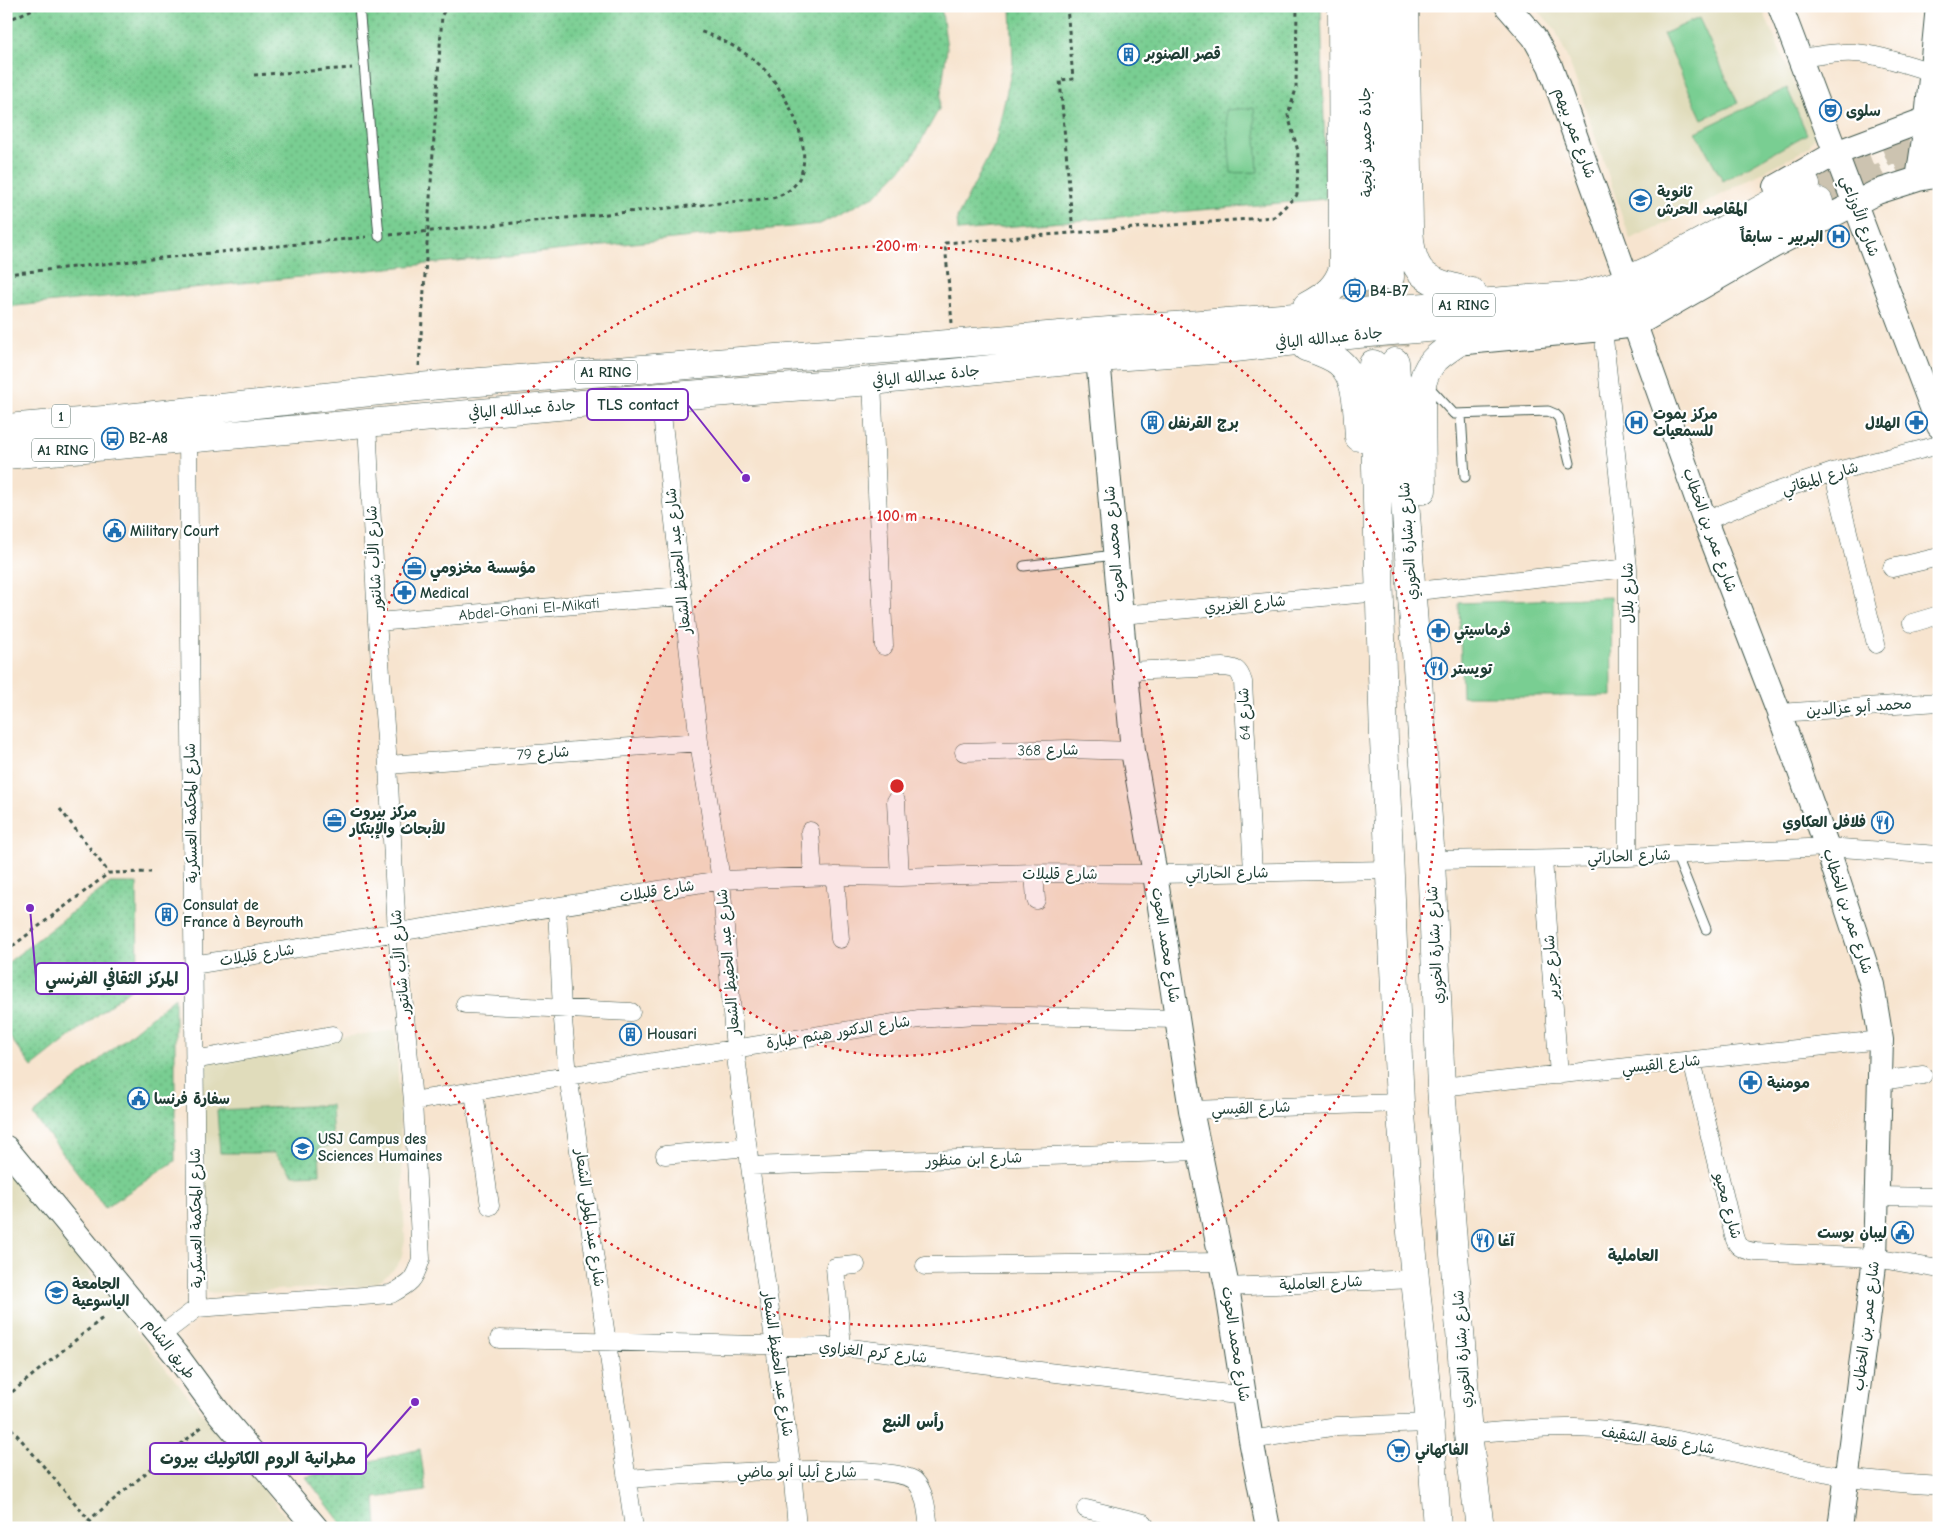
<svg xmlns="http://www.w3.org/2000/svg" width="1945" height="1534" font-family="'Comic Neue','Playpen Sans Arabic',sans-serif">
  <defs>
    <pattern id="green-dots" width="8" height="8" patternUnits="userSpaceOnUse" patternTransform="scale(1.25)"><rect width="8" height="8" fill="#79ce92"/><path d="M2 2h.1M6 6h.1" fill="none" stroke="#63a878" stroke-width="1.8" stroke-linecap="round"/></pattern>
  </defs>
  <rect width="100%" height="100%" fill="#fff"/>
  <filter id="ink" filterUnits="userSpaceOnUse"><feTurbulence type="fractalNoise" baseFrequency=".02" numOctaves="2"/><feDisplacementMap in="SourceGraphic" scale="10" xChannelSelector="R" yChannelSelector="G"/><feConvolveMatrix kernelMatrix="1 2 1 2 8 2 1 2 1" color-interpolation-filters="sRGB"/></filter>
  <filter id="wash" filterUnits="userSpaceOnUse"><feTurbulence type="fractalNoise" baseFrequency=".0096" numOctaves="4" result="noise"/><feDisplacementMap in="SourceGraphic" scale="20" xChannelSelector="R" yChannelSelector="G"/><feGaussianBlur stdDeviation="1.12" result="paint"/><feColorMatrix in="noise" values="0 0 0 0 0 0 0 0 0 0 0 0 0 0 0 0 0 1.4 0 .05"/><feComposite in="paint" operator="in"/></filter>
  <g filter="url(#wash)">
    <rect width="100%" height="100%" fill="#f7e4cf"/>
    <path fill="#e0dcbb" d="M1534,6H1761L1816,135L1808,148L1676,219L1630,239L1573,72L1555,29Z
      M396,1030L405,1240L401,1259L396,1267L382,1280L364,1286L207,1293L201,1056Z
      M6,1169L204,1416L295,1528H6Z"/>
    <path fill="url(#green-dots)" stroke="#4c8663" d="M6,6H941L947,48L939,109L911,159L876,195L820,224L6,307Z
      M1011,6H1321L1326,199L958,231L957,218L995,144L1013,64Z
      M110,883H137L138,983L32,1067L6,1032V964Z
      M175,997V1161L105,1208L33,1115Z
      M331,1105L333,1145L319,1148L320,1174L293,1175L274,1153H220L217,1110Z
      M420,1449L426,1491L375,1498L377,1528H345L306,1477Z"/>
    <path fill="#79ce92" stroke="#4c8663" d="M1699,18L1738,103L1702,119L1663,34Z
      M1787,88L1807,134L1723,181L1696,132Z
      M1254,108L1258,172L1231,173L1226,110Z
      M1611,597L1612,696H1462L1459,603Z"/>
  </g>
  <g filter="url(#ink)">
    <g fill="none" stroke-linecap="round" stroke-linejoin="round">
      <path stroke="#ccc3b0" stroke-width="28" stroke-dasharray="28 14" stroke-linecap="butt" d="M1390,277L1395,362
        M1369,278L1373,364"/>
      <path stroke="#ccc3b0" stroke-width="28" stroke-dasharray="28 14" stroke-linecap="butt" d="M1806,185L1905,145L1939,137
        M1819,202L1910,165L1939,159"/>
      <defs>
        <path id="lane" d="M359,6L379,236
          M1428,386L1454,414L1548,411L1555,414L1559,418L1570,463
          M1461,415L1465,477
          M1024,566L1114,555
          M1676,854L1706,929"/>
        <path id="street" d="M1800,58C1813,57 1828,53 1842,53C1872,51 1903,64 1932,72
          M1603,329L1628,568V857
          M872,381L884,646
          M660,397L699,742L721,880L735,1049L750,1166L792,1470L797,1528
          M188,439L197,1308
          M1833,472L1876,644
          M1705,521L1772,493L1833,472L1939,445
          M1892,568L1939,557
          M1426,590L1628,568
          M1121,615L1369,593
          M377,622L681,596
          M1912,623L1939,615
          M1126,671L1223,667C1236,668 1239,669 1243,682L1253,872
          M1779,713L1939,702
          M964,752L1068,749L1133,751
          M388,765L699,742
          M896,801L900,877
          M810,831L813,877
          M1431,860L1628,857L1827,847L1939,855
          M1543,860L1559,1075
          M1034,873L1036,900
          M835,876L840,939
          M557,908L562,1009L568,1075L634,1528
          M193,965L721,880L835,876L900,877L1034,873L1155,874L1389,870
          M465,1004L631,1012
          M194,1060L332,1035
          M1692,1061L1731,1224C1736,1243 1734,1249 1756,1252L1875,1258L1939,1269
          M1880,1081L1923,1075
          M1441,1087L1881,1040
          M474,1092L490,1206
          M413,1101L919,1019L975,1015L1178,1019
          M1191,1110L1400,1103
          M665,1155L747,1147
          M750,1166L1199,1151
          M1876,1196L1939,1197
          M925,1266L1221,1262
          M1227,1287L1415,1279
          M197,1308L391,1294C411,1283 414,1281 421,1259L413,1101L397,932L388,765L377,622L367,422
          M160,1336L197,1308
          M499,1339L842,1347L1245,1396
          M842,1347L835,1267L856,1265
          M1468,1434C1504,1431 1539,1427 1575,1428C1666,1430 1755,1460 1844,1477C1875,1483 1908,1483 1939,1486
          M1251,1440L1337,1426L1430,1423
          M627,1479C668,1476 893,1459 915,1481C926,1492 927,1514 929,1528
          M1086,1509L1144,1523V1528"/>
        <path id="secondary" d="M1507,6L1534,37L1550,66L1624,271
          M1780,6L1939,426
          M1918,179L1927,119L1938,6
          M1776,187L1836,153L1927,119L1939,117
          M1635,325L1705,521L1779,713L1827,847L1872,985L1881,1040L1875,1258L1840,1528
          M1457,343L1603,329L1635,325L1773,246L1877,192L1918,179L1939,175
          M1098,358L1133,751L1155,874L1191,1110L1227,1287L1251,1440L1268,1528
          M6,1148L177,1356L219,1413L316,1528"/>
        <path id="primary" d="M1362,6L1369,278
          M1384,6L1390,277
          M1405,6L1409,226C1411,278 1425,281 1472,292
          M1307,306C1325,296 1337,288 1343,268L1342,6
          M1306,347C1317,351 1330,355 1339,362C1359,378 1357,413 1359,437
          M1395,362L1431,860L1441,1087L1468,1434L1480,1528
          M1373,364L1384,740L1400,1103L1415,1279L1430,1423L1437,1528
          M1422,490L1421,389C1426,363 1436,357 1457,343"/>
        <path id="highway" d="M6,428L116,419L418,387L1096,332L1582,295L1614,286L1652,269L1806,185
          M6,455L660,397L872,381L1098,358L1226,349L1358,334L1567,316L1607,309L1634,300L1819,202"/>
      </defs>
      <use href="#lane" stroke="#3f564b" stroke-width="11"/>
      <use href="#street" stroke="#3f564b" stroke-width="19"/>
      <use href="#secondary" stroke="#3f564b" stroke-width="26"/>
      <use href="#primary" stroke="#3f564b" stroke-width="29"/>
      <use href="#highway" stroke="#3f564b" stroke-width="29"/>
      <path stroke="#3f564b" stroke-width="3" stroke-dasharray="4 4" stroke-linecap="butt" d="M1067,6L1073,79L1060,80L1073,233
        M6,21L40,6
        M254,75L352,68
        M390,235L772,198C834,182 791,96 762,67C744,50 722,39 699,31
        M6,274L366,237
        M952,323L945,243L1274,217L1297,195L1298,151L1288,115L1296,89L1297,6
        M419,366L442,15L447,6
        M60,809L109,873
        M6,951L109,873L151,872
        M6,1397L105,1316
        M6,1422L96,1528
        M83,1528L89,1520L203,1426"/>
      <use href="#lane" stroke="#fff" stroke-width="9"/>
      <use href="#street" stroke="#fff" stroke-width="18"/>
      <use href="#secondary" stroke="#fff" stroke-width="24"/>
      <use href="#primary" stroke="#fff" stroke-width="28"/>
      <use href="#highway" stroke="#fff" stroke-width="28"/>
    </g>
  </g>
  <circle cx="897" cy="786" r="270" fill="#d62828" fill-opacity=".12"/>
  <g fill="none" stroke="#d62828" stroke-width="2.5" stroke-dasharray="2.5 5">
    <circle cx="897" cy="786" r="270"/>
    <circle cx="897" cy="786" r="540"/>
  </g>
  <defs>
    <symbol id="building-ring" viewBox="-11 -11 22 22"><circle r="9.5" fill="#fff" stroke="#1f6fb2" stroke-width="1.5"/><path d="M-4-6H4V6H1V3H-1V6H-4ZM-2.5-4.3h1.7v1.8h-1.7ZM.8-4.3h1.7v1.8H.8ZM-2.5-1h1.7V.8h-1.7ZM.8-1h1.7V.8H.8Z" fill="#1f6fb2"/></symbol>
    <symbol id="theatre-ring" viewBox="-11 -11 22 22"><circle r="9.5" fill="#fff" stroke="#1f6fb2" stroke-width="1.5"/><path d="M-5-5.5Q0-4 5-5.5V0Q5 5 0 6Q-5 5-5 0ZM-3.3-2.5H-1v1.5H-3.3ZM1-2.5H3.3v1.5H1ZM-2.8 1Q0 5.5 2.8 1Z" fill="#1f6fb2"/></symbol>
    <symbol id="school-ring" viewBox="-11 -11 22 22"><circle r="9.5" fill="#fff" stroke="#1f6fb2" stroke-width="1.5"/><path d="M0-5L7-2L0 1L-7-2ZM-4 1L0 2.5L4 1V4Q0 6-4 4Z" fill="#1f6fb2"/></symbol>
    <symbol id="hospital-ring" viewBox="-11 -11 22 22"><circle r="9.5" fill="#fff" stroke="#1f6fb2" stroke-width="1.5"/><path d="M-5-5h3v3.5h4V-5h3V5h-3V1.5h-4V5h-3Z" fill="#1f6fb2"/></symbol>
    <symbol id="bus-ring" viewBox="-11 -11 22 22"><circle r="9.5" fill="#fff" stroke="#1f6fb2" stroke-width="1.5"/><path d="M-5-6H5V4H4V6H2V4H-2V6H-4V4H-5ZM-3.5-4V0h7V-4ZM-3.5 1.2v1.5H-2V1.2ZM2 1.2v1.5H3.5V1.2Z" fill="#1f6fb2"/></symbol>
    <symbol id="pharmacy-ring" viewBox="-11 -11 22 22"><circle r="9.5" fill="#fff" stroke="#1f6fb2" stroke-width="1.5"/><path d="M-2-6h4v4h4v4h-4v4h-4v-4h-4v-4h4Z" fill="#1f6fb2"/></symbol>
    <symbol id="civic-ring" viewBox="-11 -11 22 22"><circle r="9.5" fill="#fff" stroke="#1f6fb2" stroke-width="1.5"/><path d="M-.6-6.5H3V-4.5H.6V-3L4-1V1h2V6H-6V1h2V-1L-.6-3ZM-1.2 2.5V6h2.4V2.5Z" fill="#1f6fb2"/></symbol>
    <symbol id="office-ring" viewBox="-11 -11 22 22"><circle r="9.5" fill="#fff" stroke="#1f6fb2" stroke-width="1.5"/><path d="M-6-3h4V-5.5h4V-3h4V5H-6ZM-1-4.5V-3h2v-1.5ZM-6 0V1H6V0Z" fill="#1f6fb2"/></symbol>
    <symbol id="restaurant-ring" viewBox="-11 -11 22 22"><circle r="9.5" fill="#fff" stroke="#1f6fb2" stroke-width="1.5"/><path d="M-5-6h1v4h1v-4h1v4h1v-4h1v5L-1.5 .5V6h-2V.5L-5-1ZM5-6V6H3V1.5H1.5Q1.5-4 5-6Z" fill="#1f6fb2"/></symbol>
    <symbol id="university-ring" viewBox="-11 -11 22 22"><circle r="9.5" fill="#fff" stroke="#1f6fb2" stroke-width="1.5"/><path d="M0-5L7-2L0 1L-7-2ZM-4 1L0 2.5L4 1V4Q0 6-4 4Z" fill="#1f6fb2"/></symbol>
    <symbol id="supermarket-ring" viewBox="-11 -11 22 22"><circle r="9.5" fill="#fff" stroke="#1f6fb2" stroke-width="1.5"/><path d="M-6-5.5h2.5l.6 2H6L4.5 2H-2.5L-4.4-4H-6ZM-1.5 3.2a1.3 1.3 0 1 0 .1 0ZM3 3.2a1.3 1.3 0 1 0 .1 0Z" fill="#1f6fb2"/></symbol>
  </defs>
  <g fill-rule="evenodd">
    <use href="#building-ring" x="1116" y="42" width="25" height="25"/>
    <use href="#theatre-ring" x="1818" y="98" width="25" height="25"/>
    <use href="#school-ring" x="1628" y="188" width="25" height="25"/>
    <use href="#hospital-ring" x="1826" y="224" width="25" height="25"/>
    <use href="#bus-ring" x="1342" y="278" width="25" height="25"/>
    <use href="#building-ring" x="1140" y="410" width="25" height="25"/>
    <use href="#hospital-ring" x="1624" y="410" width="25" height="25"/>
    <use href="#pharmacy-ring" x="1904" y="410" width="25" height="25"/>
    <use href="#bus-ring" x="100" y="426" width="25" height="25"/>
    <use href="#civic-ring" x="102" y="518" width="25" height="25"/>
    <use href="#office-ring" x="402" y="556" width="25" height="25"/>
    <use href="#pharmacy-ring" x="392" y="580" width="25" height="25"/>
    <use href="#pharmacy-ring" x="1426" y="618" width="25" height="25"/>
    <use href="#restaurant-ring" x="1424" y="656" width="25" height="25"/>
    <use href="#office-ring" x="322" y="808" width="25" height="25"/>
    <use href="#restaurant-ring" x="1870" y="810" width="25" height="25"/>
    <use href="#building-ring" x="154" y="902" width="25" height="25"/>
    <use href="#building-ring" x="618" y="1022" width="25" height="25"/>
    <use href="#pharmacy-ring" x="1738" y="1070" width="25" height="25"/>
    <use href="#civic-ring" x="126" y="1086" width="25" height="25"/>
    <use href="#university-ring" x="290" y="1136" width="25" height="25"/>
    <use href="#civic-ring" x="1890" y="1220" width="25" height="25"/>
    <use href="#restaurant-ring" x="1470" y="1228" width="25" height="25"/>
    <use href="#university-ring" x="44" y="1280" width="25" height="25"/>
    <use href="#supermarket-ring" x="1386" y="1438" width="25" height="25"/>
  </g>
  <g text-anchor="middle" stroke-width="4.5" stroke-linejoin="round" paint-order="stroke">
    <g fill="#fff" stroke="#627771" stroke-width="1">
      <rect x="1433" y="293.5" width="62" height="23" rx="4"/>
      <rect x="575" y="360.5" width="62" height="23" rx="4"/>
      <rect x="52" y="404.5" width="18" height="23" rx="4"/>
      <rect x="32" y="438.5" width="62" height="23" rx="4"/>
    </g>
    <g font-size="14" font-weight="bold" fill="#1f3d34">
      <text x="1464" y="310">A1 RING</text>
      <text x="606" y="377">A1 RING</text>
      <text x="61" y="421">1</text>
      <text x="63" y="455">A1 RING</text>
    </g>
    <g font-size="15" font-weight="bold" fill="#1f3d34" stroke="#fff" text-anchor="start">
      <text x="1145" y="59">قصر الصنوبر</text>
      <text x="1846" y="116">سلوى</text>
      <text x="1657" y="197">ثانوية<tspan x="1657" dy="17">المقاصد الحرش</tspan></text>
      <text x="1823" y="242" text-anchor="end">البربير - سابقاً</text>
      <text x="1370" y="296">B4-B7</text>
      <text x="1653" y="419">مركز يموت<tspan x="1653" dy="17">للسمعيات</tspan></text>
      <text x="1168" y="428">برج القرنفل</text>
      <text x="1900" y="428" text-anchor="end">الهلال</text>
      <text x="129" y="443">B2-A8</text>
      <text x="130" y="536">Military Court</text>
      <text x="430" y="573">مؤسسة مخزومي</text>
      <text x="420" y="598">Medical</text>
      <text x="1454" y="635">فرماسيتي</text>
      <text x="1452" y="674">تويستر</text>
      <text x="350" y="817">مركز بيروت<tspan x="350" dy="17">للأبحاث والإبتكار</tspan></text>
      <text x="1866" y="827" text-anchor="end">فلافل العكاوي</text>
      <text x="183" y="910">Consulat de<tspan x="183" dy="17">France à Beyrouth</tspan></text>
      <text x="647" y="1039">Housari</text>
      <text x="1767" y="1088">مومنية</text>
      <text x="154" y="1104">سفارة فرنسا</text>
      <text x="318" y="1144">USJ Campus des<tspan x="318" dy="17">Sciences Humaines</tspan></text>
      <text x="1887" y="1238" text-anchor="end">ليبان بوست</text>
      <text x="1498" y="1246">آغا</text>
      <text x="72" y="1289">الجامعة<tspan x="72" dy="17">الياسوعية</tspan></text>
      <text x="1415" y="1455">الفاكهاني</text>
    </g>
    <g font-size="15" fill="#1f3d34" stroke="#fff">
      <text transform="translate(1575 133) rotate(70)" y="5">شارع عمر بيهم</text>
      <text transform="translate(1366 142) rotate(-91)" y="5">جادة حميد فرنجية</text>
      <text transform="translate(1860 216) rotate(70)" y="5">شارع الأوزاعي</text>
      <text transform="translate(1329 338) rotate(-6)" y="5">جادة عبدالله اليافي</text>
      <text transform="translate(926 376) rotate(-6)" y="5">جادة عبدالله اليافي</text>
      <text transform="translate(522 409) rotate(-5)" y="5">جادة عبدالله اليافي</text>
      <text transform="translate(1820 478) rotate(-17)" y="5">شارع الميقاتي</text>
      <text transform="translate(1710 530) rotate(70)" y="5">شارع عمر بن الخطاب</text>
      <text transform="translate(1408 541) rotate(-94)" y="5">شارع بشارة الخوري</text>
      <text transform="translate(1114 544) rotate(-95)" y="5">شارع محمد الحوت</text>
      <text transform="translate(374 558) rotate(-93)" y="5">شارع الأب شانتور</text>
      <text transform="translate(678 561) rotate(-96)" y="5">شارع عبد الحفيظ الشعار</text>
      <text transform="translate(1628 593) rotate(-91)" y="5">شارع بلال</text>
      <text transform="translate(1245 604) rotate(-5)" y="5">شارع الغزيري</text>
      <text transform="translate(529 609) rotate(-5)" y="5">Abdel-Ghani El-Mikati</text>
      <text transform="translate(1859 707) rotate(-4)" y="5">محمد أبو عزالدين</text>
      <text transform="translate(1244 714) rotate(-92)" y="5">شارع 64</text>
      <text transform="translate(1048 750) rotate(-1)" y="5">شارع 368</text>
      <text transform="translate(543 753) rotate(-4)" y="5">شارع 79</text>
      <text transform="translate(191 813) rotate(-91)" y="5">شارع المحكمة العسكرية</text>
      <text transform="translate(1629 856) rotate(-2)" y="5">شارع الحاراتي</text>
      <text transform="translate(1227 873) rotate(-1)" y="5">شارع الحاراتي</text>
      <text x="1060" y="879">شارع قليلات</text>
      <text transform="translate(657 891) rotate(-9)" y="5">شارع قليلات</text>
      <text transform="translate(1848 911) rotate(72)" y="5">شارع عمر بن الخطاب</text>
      <text transform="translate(1166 945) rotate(81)" y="5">شارع محمد الحوت</text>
      <text transform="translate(1435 945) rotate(-93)" y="5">شارع بشارة الخوري</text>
      <text transform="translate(257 955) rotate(-9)" y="5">شارع قليلات</text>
      <text transform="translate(400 962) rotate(-95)" y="5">شارع الأب شانتور</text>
      <text transform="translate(728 962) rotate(-95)" y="5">شارع عبد الحفيظ الشعار</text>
      <text transform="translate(1551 967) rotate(-94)" y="5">شارع جرير</text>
      <text transform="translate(838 1032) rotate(-9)" y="5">شارع الدكتور هيثم طبارة</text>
      <text transform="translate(1661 1064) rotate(-6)" y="5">شارع القيسي</text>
      <text transform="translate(1251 1108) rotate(-2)" y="5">شارع القيسي</text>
      <text transform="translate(974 1159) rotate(-2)" y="5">شارع ابن منظور</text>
      <text transform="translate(1728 1206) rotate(75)" y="5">شارع محيو</text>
      <text transform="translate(196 1218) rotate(-91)" y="5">شارع المحكمة العسكرية</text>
      <text transform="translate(590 1218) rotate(82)" y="5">شارع عبد المولى الشعار</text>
      <text transform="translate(1321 1283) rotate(-3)" y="5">شارع العاملية</text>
      <text transform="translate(1866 1326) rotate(-83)" y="5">شارع عمر بن الخطاب</text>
      <text transform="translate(1236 1344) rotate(81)" y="5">شارع محمد الحوت</text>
      <text transform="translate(170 1349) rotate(52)" y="5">طريق الشام</text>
      <text transform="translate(1462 1349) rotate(-94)" y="5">شارع بشارة الخوري</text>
      <text transform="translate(873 1352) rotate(6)" y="5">شارع كرم الغزاوي</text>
      <text transform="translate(778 1364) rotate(82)" y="5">شارع عبد الحفيظ الشعار</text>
      <text transform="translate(1658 1440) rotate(9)" y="5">شارع قلعة الشقيف</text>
      <text x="797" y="1477">شارع أيليا أبو ماضي</text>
    </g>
    <g font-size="16" font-weight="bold" fill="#1f3d34" stroke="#fff">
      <text x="1633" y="1261">العاملية</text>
      <text x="913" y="1427">رأس النبع</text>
    </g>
  </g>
  <circle cx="897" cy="786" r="8" fill="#d62828" stroke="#fff" stroke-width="2.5"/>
  <g font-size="15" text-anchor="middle" font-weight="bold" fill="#d62828" stroke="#fff" stroke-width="4.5" stroke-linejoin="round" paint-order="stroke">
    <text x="897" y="251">200 m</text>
    <text x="897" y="521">100 m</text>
  </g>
  <path fill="none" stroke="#7b2cbf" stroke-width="2" d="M746 478L688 405M30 908L36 979M415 1402L366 1458"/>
  <g fill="#7b2cbf" stroke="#fff" stroke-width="2">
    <circle cx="746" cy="478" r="5"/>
    <circle cx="30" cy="908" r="5"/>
    <circle cx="415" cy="1402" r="5"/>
  </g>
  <g fill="#fff" stroke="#7b2cbf" stroke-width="2">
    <rect x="587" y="389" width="101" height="31" rx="5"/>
    <rect x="36" y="963" width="152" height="31" rx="5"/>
    <rect x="150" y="1443" width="216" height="31" rx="5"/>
  </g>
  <g font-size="16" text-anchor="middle" font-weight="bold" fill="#1f3d34">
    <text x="638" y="410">TLS contact</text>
    <text x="112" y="984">المركز الثقافي الفرنسي</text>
    <text x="258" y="1464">مطرانية الروم الكاثوليك بيروت</text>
  </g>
  <rect width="1945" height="1534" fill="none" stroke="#fff" stroke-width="25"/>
</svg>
